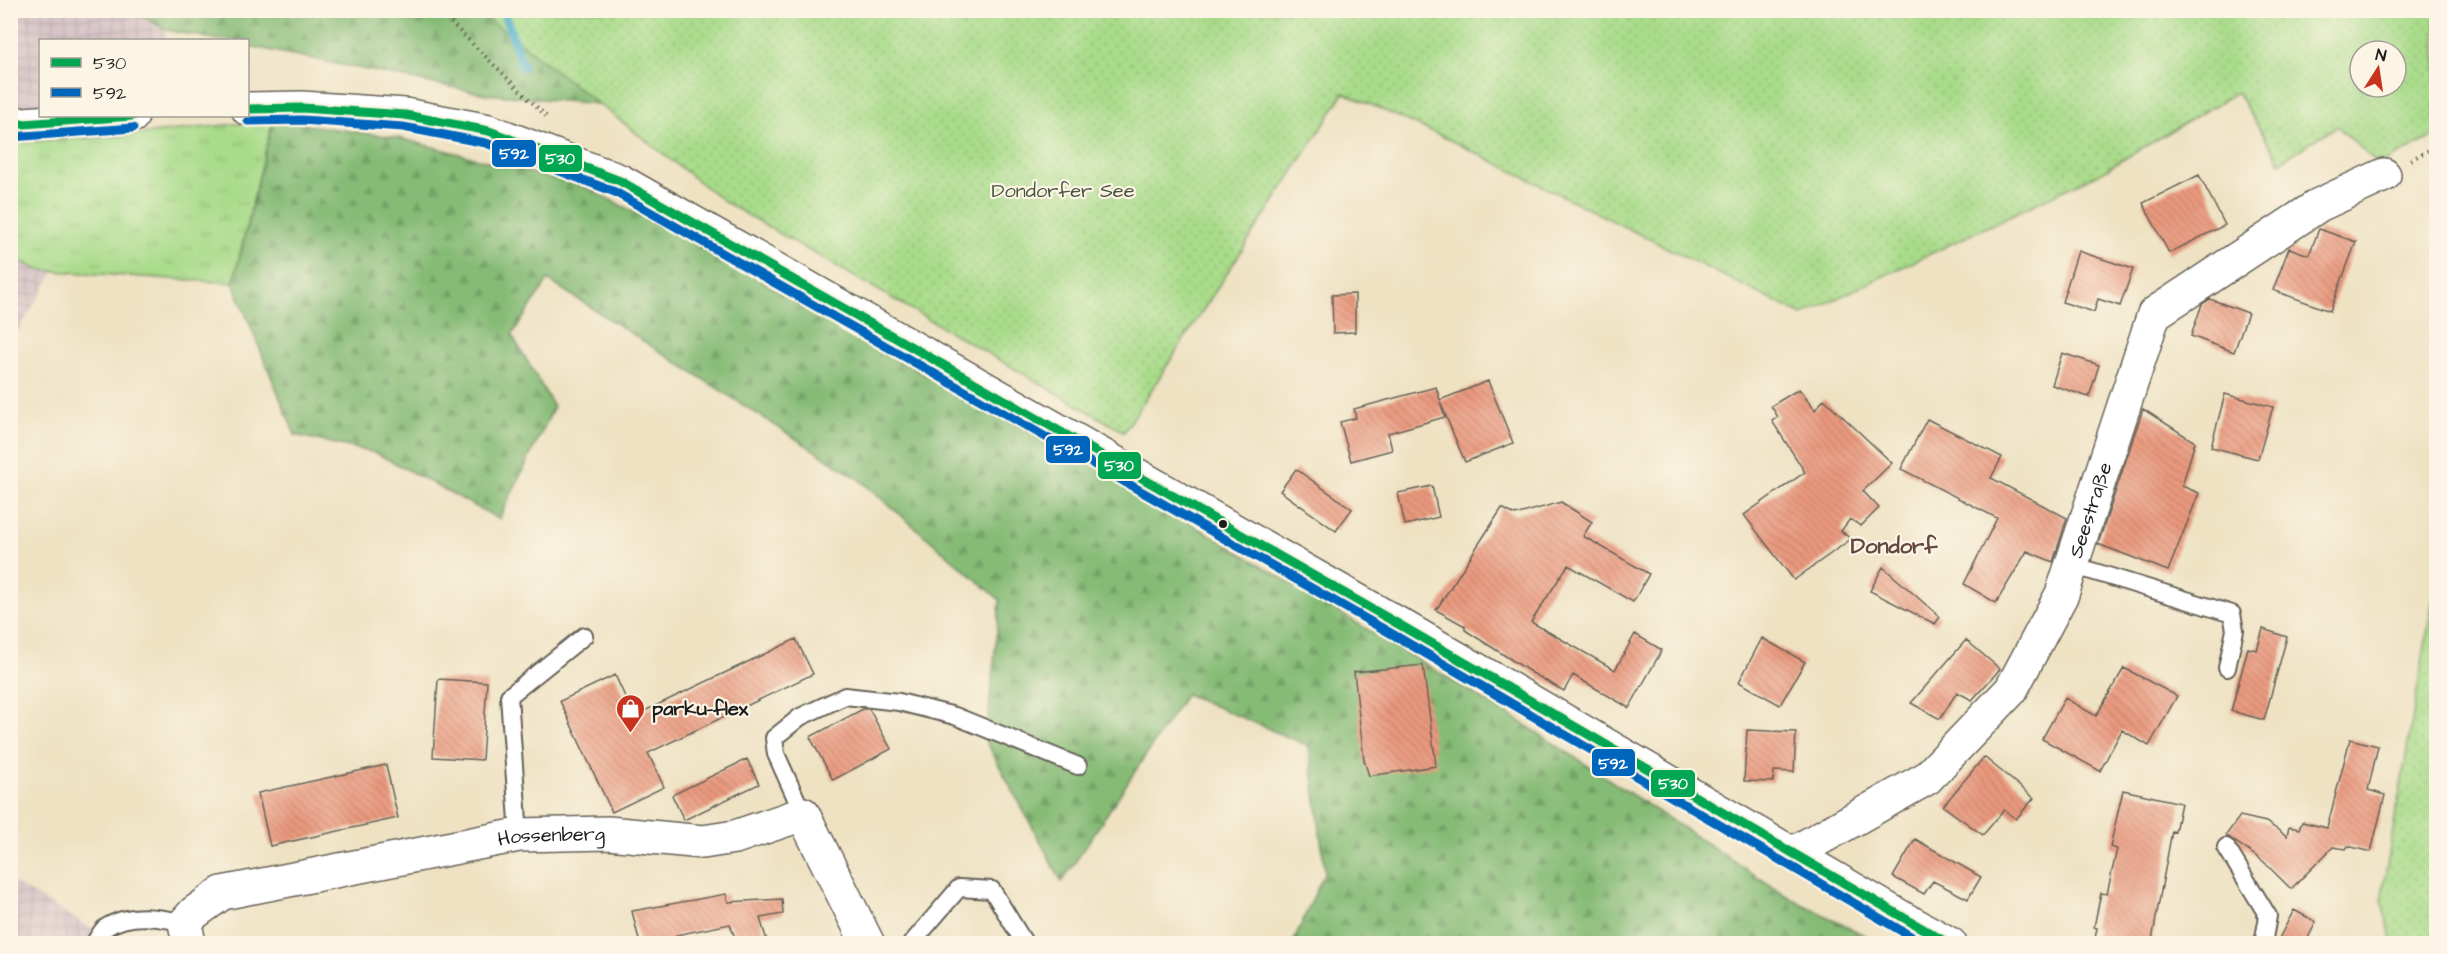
<svg xmlns="http://www.w3.org/2000/svg" width="2447" height="954" font-family="'Architects Daughter',sans-serif">
  <defs>
    <pattern id="industrial-grid" width="8" height="8" patternUnits="userSpaceOnUse" patternTransform="scale(1.5)"><rect width="8" height="8" fill="#d2bec3"/><path d="M0 4h8M4 0v8" fill="none" stroke="#b4a3a7"/></pattern>
    <pattern id="grass-tufts" width="24" height="20" patternUnits="userSpaceOnUse" patternTransform="scale(1.5)"><rect width="24" height="20" fill="#a9db8a"/><path d="M3 7l-1-3M5 7V3M7 7l1-3M15 17l-1-3M17 17v-4M19 17l1-3" fill="none" stroke="#91bb76"/></pattern>
    <pattern id="forest-firs" width="22" height="20" patternUnits="userSpaceOnUse" patternTransform="scale(1.5)"><rect width="22" height="20" fill="#86bb76"/><path d="M5 1l3.5 6h-7zM16 11l3.5 6h-7z" fill="#73a066"/></pattern>
    <pattern id="park-dots" width="8" height="8" patternUnits="userSpaceOnUse" patternTransform="scale(1.5)"><rect width="8" height="8" fill="#a9db8a"/><path d="M2 2h.1M6 6h.1" fill="none" stroke="#91bb76" stroke-width="1.8" stroke-linecap="round"/></pattern>
    <pattern id="building-back-hatch" width="6" height="6" patternUnits="userSpaceOnUse" patternTransform="scale(1.5)"><rect width="6" height="6" fill="#e9987d"/><path d="M-1 5l2 2M0 0l6 6M5-1l2 2" fill="none" stroke="#c7826b"/></pattern>
  </defs>
  <rect width="100%" height="100%" fill="#fcf5e5"/>
  <filter id="ink" filterUnits="userSpaceOnUse"><feTurbulence type="fractalNoise" baseFrequency=".0167" numOctaves="2"/><feDisplacementMap in="SourceGraphic" scale="12" xChannelSelector="R" yChannelSelector="G"/><feConvolveMatrix kernelMatrix="1 2 1 2 8 2 1 2 1" color-interpolation-filters="sRGB"/></filter>
  <filter id="wash" filterUnits="userSpaceOnUse"><feTurbulence type="fractalNoise" baseFrequency=".008" numOctaves="4" result="noise"/><feDisplacementMap in="SourceGraphic" scale="24" xChannelSelector="R" yChannelSelector="G"/><feGaussianBlur stdDeviation="1.35" result="paint"/><feColorMatrix in="noise" values="0 0 0 0 0 0 0 0 0 0 0 0 0 0 0 0 0 1.4 0 .05"/><feComposite in="paint" operator="in"/></filter>
  <g filter="url(#wash)">
    <rect width="100%" height="100%" fill="#eee2c3"/>
    <path fill="url(#industrial-grid)" d="M11,11H134L166,30V40H40V116H140L99,200L11,342Z
      M11,881L116,943H11Z"/>
    <path fill="url(#grass-tufts)" stroke="#627c53" stroke-width="1.5" d="M273,120L233,283L39,270L11,258V142L113,137Z"/>
    <path fill="url(#forest-firs)" stroke="#516c49" stroke-width="1.5" d="M134,11H557L632,107L485,94L248,46V40H219L166,30Z
      M273,120L399,138L585,187L718,255L867,344L1100,468L1521,722L1790,898L1880,943H1293L1325,871L1309,746L1186,694L1062,882L986,741L1000,600L856,477L548,280L512,335L554,407L499,519L376,453L295,435L233,283Z"/>
    <path fill="url(#park-dots)" stroke="#627c53" stroke-width="1.5" fill-rule="evenodd" d="M479,11H2436V135L2379,165L2337,126L2280,162L2237,92L2102,172L1802,315L1444,137L1344,93L1124,432L725,202ZM2360,51H2396V87H2360Z
      M2436,582V943H2393L2381,900Z"/>
    <g fill="none" stroke-linecap="round" stroke-linejoin="round">
      <path stroke="#4bb0ca" stroke-width="9" d="M503,10L523,67"/>
    </g>
    <g id="blocks">
      <path fill="url(#building-back-hatch)" d="M2199,175L2225,225L2169,253L2143,203Z
        M2319,229L2356,242L2330,311L2273,290L2289,248L2309,255Z
        M2078,251L2133,269L2120,306L2098,299L2094,312L2062,302Z
        M1355,294V332L1333,333L1332,295Z
        M2210,299L2248,313L2234,352L2191,336L2202,304Z
        M2062,353L2099,365L2089,397L2052,385Z
        M1488,381L1513,443L1465,462L1440,402L1445,417L1388,433L1392,450L1351,461L1340,422L1356,418L1354,409L1436,387L1440,400Z
        M1799,389L1815,410L1824,399L1892,463L1863,491L1879,508L1861,526L1850,519L1841,531L1851,539L1794,580L1744,515L1805,472L1772,421L1778,417L1771,406Z
        M2225,394L2273,407L2258,459L2211,447Z
        M2143,409L2195,442L2182,486L2199,493L2168,571L2098,544Z
        M1927,419L2002,457L1991,478L2067,518L2053,562L2027,551L1996,603L1964,584L1997,518L1901,469Z
        M1296,469L1352,509L1336,531L1280,491Z
        M1432,486L1439,517L1405,525L1398,493Z
        M1561,502L1592,522L1583,536L1649,574L1633,602L1568,565L1531,622L1615,670L1635,634L1662,650L1629,708L1573,675L1564,691L1532,673L1465,630V626L1436,610L1502,508L1515,515Z
        M1883,567L1940,617L1935,624L1870,591Z
        M2263,629L2287,637L2264,720L2231,711L2248,648L2257,650Z
        M1762,638L1805,662L1780,705L1739,682Z
        M796,639L813,674L648,753L664,787L612,812L560,701L615,675L634,716Z
        M1966,640L2000,669L1972,700L1957,692L1940,719L1911,703Z
        M1423,665L1436,766L1369,776L1364,760L1354,672Z
        M2124,668L2177,696L2149,746L2122,730L2100,771L2042,739L2065,698L2096,716Z
        M438,679L487,682L482,760L433,757Z
        M863,709H869L891,749L833,780L810,737Z
        M1747,730L1796,732L1794,772L1774,771L1773,782L1744,781Z
        M2350,739L2378,746L2368,790L2385,795L2371,852L2348,846L2346,849L2333,847L2291,889L2264,862L2226,835L2240,816L2266,822L2287,836L2289,827L2299,829L2302,822L2327,828Z
        M1984,757L2034,798L2016,819L2004,810L1983,835L1943,806Z
        M747,759L759,784L684,820L672,795Z
        M386,765L398,818L270,846L258,793Z
        M2123,790L2181,803L2175,832L2172,831L2152,940L2149,944H2094L2097,928L2094,927L2101,893L2107,894L2117,849L2110,847Z
        M1915,839L1981,877L1968,899L1933,881L1924,894L1893,877Z
        M726,894L728,902L782,899L783,914L760,918L768,944H737L730,924L676,935L677,944H640L632,911Z
        M2294,910L2316,922L2305,944H2276Z"/>
    </g>
  </g>
  <g filter="url(#ink)">
    <use href="#blocks" fill-opacity="0" stroke="#666156" stroke-width="1.5"/>
    <g fill="none" stroke-linecap="round" stroke-linejoin="round">
      <defs>
        <path id="service" d="M2072,565L2232,614L2235,630L2227,668
          M803,814L776,754L774,738L800,717L845,696L899,702L955,716L1078,766
          M519,835L509,696L584,636
          M2226,847L2268,916L2263,944
          M94,944C97,939 101,931 105,928C129,912 159,917 185,923
          M911,944L959,888L992,890L1025,944"/>
        <g id="minor">
          <path id="s1" d="M1792,854L1927,778L2011,690L2062,594L2154,314L2319,205L2384,175"/>
          <path id="s2" d="M189,944L185,923L194,913L222,893L519,835L608,833L703,842L735,837L803,814L868,944"/>
        </g>
        <path id="secondary" d="M248,109L302,108L405,115L489,131L620,181L1400,625L1904,919L1950,944
          M10,125L132,116"/>
      </defs>
      <use href="#service" stroke="#666156" stroke-width="20"/>
      <use href="#minor" stroke="#666156" stroke-width="36"/>
      <use href="#secondary" stroke="#666156" stroke-width="36"/>
      <path stroke="#666156" stroke-width="4" stroke-dasharray="1.5 4.5" stroke-linecap="butt" d="M438,10L549,119
        M2411,160L2436,146"/>
      <use href="#service" stroke="#fff" stroke-width="16"/>
      <use href="#minor" stroke="#fff" stroke-width="33"/>
      <use href="#secondary" stroke="#fff" stroke-width="33"/>
      <defs>
        <path id="bus-1" d="M248,109L302,108L405,115L489,131L620,181L1400,625L1949,944
          M10,125L132,116"/>
        <path id="bus-2" d="M248,121L302,120L403,127L486,143L615,192L1394,635L1924,944
          M11,137L133,128"/>
      </defs>
      <use href="#bus-1" stroke="#fcf5e5" stroke-width="14"/>
      <use href="#bus-2" stroke="#fcf5e5" stroke-width="14"/>
      <use href="#bus-1" stroke="#00a651" stroke-width="9"/>
      <use href="#bus-2" stroke="#0065bd" stroke-width="9"/>
    </g>
  </g>
  <defs>
    <symbol id="shop-pin" viewBox="-11 -11 22 30"><path d="M0 17L-7.5 6A9.5 9.5 0 1 1 7.5 6Z" fill="#c8321e" stroke="#fcf5e5"/><path d="M-5-2.5h2.3a2.7 3.5 0 0 1 5.4 0H5L5.5 6h-11ZM-1.5-2.5h3a1.5 2.3 0 0 0-3 0Z" fill="#fff"/></symbol>
  </defs>
  <g fill-rule="evenodd">
    <use href="#shop-pin" x="614" y="692" width="33" height="45"/>
  </g>
  <circle fill="#1c1c1c" stroke="#fcf5e5" stroke-width="2" cx="1223" cy="524" r="5"/>
  <g text-anchor="middle" stroke-width="4.5" stroke-linejoin="round" paint-order="stroke">
    <g font-size="20" fill="#46553d" stroke="#fcf5e5">
      <text x="1063" y="197">Dondorfer See</text>
    </g>
    <g font-size="20" fill="#1c1c1c" stroke="#fcf5e5">
      <text dy="7" stroke="none"><textPath href="#s1" startOffset="474">Seestraße</textPath></text>
      <text dy="7" stroke="none"><textPath href="#s2" startOffset="404">Hossenberg</textPath></text>
    </g>
    <g font-size="20" font-weight="bold" fill="#1c1c1c" stroke="#fcf5e5" text-anchor="start">
      <text x="652" y="715">parku-flex</text>
    </g>
    <g font-size="22" font-weight="bold" fill="#64473e" stroke="#fcf5e5">
      <text x="1894" y="553">Dondorf</text>
    </g>
  </g>
  <g stroke="#fcf5e5" stroke-width="2">
    <rect x="491" y="139" width="46" height="29" rx="6" fill="#0065bd"/>
    <rect x="538" y="144" width="45" height="29" rx="6" fill="#00a651"/>
    <rect x="1045" y="435" width="46" height="29" rx="6" fill="#0065bd"/>
    <rect x="1097" y="451" width="45" height="29" rx="6" fill="#00a651"/>
    <rect x="1591" y="748" width="45" height="29" rx="6" fill="#0065bd"/>
    <rect x="1650" y="769" width="46" height="29" rx="6" fill="#00a651"/>
  </g>
  <g font-size="16" text-anchor="middle" font-weight="bold" fill="#fff">
    <text x="514" y="159">592</text>
    <text x="560" y="164">530</text>
    <text x="1068" y="455">592</text>
    <text x="1119" y="471">530</text>
    <text x="1613" y="769">592</text>
    <text x="1673" y="789">530</text>
  </g>
  <rect width="2447" height="954" fill="none" stroke="#fcf5e5" stroke-width="36"/>
  <rect x="39" y="39" width="210" height="78" fill="#fcf5e5" stroke="#a29e95" stroke-width="1.5"/>
  <rect x="51" y="58" width="30" height="9" fill="#00a651" stroke="#a29e95" stroke-width="1.5"/>
  <text x="93" y="69" font-size="18" fill="#1c1c1c">530</text>
  <rect x="51" y="88" width="30" height="9" fill="#0065bd" stroke="#a29e95" stroke-width="1.5"/>
  <text x="93" y="99" font-size="18" fill="#1c1c1c">592</text>
  <g transform="translate(2378 69) rotate(12)"><circle r="28" fill="#fcf5e5" stroke="#a29e95" stroke-width="1.5"/>
  <path d="M0-4.5L10 22L0 15L-10 22Z" fill="#c8321e"/>
  <text y="-9" font-size="16" font-weight="bold" text-anchor="middle" fill="#1c1c1c">N</text>
  </g>
</svg>
